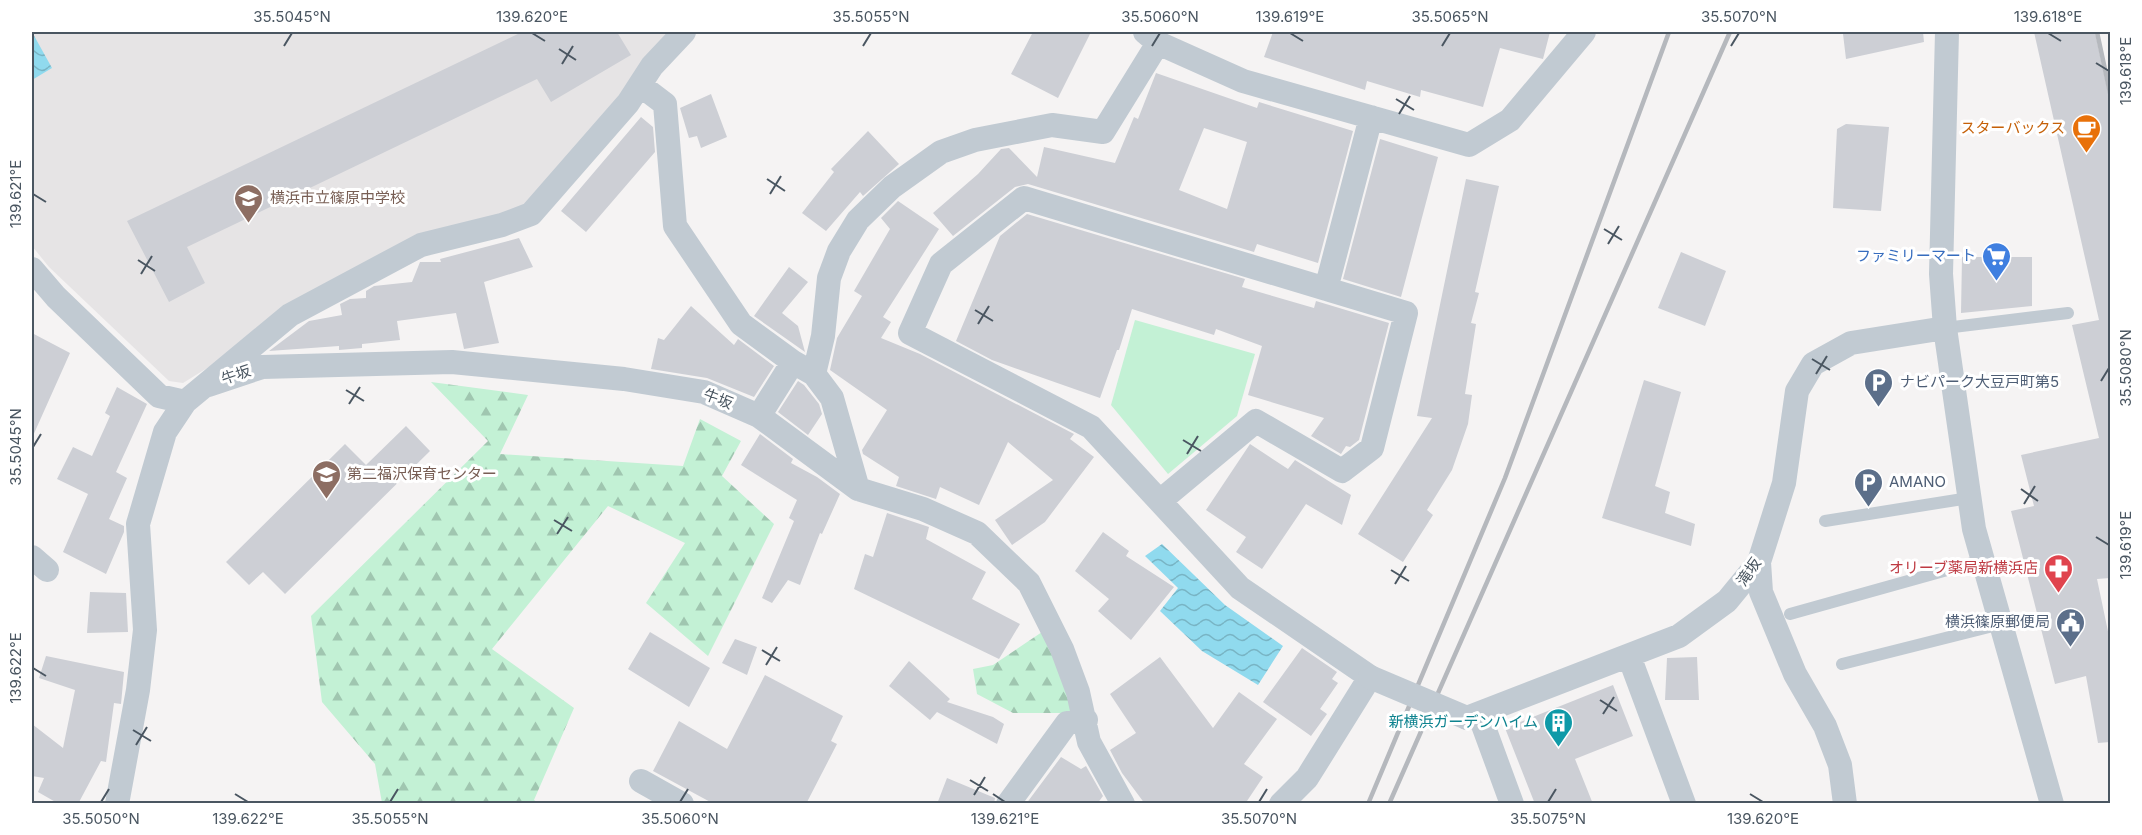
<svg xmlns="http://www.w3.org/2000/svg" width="2142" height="835" font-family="Inter,'Noto Sans JP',sans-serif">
  <defs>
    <pattern id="forest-firs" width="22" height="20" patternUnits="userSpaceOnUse" patternTransform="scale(1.5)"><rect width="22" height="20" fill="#c3f1d5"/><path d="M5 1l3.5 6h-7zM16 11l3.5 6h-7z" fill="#a0c6b0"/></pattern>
    <pattern id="water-waves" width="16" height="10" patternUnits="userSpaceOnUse" patternTransform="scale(1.5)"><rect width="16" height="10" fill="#90daee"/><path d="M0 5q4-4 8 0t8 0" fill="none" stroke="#78b4c4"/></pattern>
  </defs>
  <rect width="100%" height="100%" fill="#f5f3f3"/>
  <path fill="#e6e4e5" d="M32,32H671L617,106L523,207L225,357L183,383L169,381L49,267L32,246Z"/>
  <path fill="#c3f1d5" d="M1135,320L1255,354L1237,416L1168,474L1111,405Z"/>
  <path fill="url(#forest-firs)" d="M431,382L528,395L500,454L683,466L700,419L741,441L722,476L774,524L708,656L646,603L685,543L608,506L492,649L574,708L534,800L538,803H382L375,764L322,702L311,616L488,441Z
    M1045,630L1080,713H1013L977,694L973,669L993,665Z"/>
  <path fill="url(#water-waves)" d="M32,32L52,68L32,80Z
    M1162,544L1225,605L1283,646L1258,685L1202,651L1160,611L1178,588L1145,556Z"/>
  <path fill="#cdcfd5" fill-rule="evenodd" d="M522,32H617L631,55L551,102L537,79L187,247L205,283L169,302L127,221Z
    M1033,32H1091L1058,98L1011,74Z
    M1273,32H1550L1543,59L1500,48L1483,107L1421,90L1420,97L1367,81L1365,90L1264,57Z
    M1861,32H1923L1924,42L1846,59L1843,34Z
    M2034,32H2095L2110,102V578L2097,579L2110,641V742L2098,743L2086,676L2055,684L2011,511L2034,506L2021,455L2099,438L2072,325L2099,320Z
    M1156,73L1257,108L1259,102L1353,131L1318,263L1257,244L1254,252L1028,184L1015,187L953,236L933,213L978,174L1001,149L1009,148L1037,177L1044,147L1115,163L1134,117L1138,119ZM1204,128L1247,142L1227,209L1179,190Z
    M711,94L727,137L701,148L697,136L689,138L680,108Z
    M641,117L653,127L655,152L586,232L561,211Z
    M1846,124L1889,127L1881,211L1833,208L1837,129Z
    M868,131L899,164L863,196L860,192L826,231L802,213L834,172L831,169Z
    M1380,139L1438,157L1401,297L1343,279Z
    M1466,179L1499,186L1475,292L1479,293L1471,323L1476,324L1465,394L1472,395L1468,424L1452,470L1427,510L1433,515L1403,562L1358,534L1432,418L1417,416Z
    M898,201L939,229L883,317L891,322L881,338L920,354L1074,434L1070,439L1094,457L1045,522L1012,545L995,520L1053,480L1008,442L979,505L940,487L936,499L896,486L899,477L863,454L862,450L887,410L830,370L837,338L862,296L854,291L890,229L881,218Z
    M1027,214L1245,279L1242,287L1314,308L1316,301L1389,323L1359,440L1350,447L1346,446L1341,454L1311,436L1324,418L1248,395L1262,346L1216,329L1214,335L1132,309L1119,350H1117L1100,398L992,360L956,341L1000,236Z
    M519,238L533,267L484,282L499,343L464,349L456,313L397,321L400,340L362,344V348L339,350V346L269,351L309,321L342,315L340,304L350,299L366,298V291L374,286L412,282L420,262H441L440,259Z
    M1681,252L1726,271L1705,326L1658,308Z
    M1962,257H2032V306L1961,313Z
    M789,267L808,282L782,313L798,326L805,352L754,316Z
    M691,306L734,345L738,339L774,366L754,397L707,378L651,369L658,338L664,340Z
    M32,333L70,353L32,438Z
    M1644,380L1681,392L1655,486L1670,492L1665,513L1695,524L1691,546L1602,518Z
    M798,381L804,385L819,404L822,414L808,435L778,412Z
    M117,387L147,404L116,472L127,478L109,519L124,526V532L106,574L63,552L88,494L57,479L73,447L92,456L110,416L105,413Z
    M406,426L430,451L285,594L263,572L249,585L226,562L345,444L366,465Z
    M760,434L793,459L791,463L817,477L840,494L822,534L820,533L800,585L788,580L772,603L762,598L794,521L789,518L797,500L741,465Z
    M1250,444L1288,469L1295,460L1351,495L1342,525L1306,504L1262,569L1236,552L1246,537L1206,510Z
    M887,513L929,527L926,539L986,572L972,599L1020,624L999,659L854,589L865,554L873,557Z
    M1103,532L1129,551L1126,556L1174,587L1131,640L1098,611L1109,599L1075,571Z
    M90,592L126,593L128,632L87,633Z
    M650,632L710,668L689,707L628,669Z
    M735,639L757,647L747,675L722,663Z
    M1302,648L1337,672L1332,679L1338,683L1320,709L1327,714L1311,736L1263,702Z
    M46,656L124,672L121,704L114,703L106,762L101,761L78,804H59L38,792L44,778L32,776V724L63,748L75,690L39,678Z
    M1160,657L1213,728L1239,692L1277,719L1244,764L1263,777L1245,804H1145L1122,773L1110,750L1136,733L1110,694Z
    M1697,657L1699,700H1665L1667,658Z
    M909,661L950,699L947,702L993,717L1004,724L997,744L937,712L930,720L889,686Z
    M765,675L843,716L831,741L837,744L806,804H714L653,771L679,721L727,749Z
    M1613,685L1633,736L1575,759L1593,804H1535L1505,728Z
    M1061,757L1081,769L1086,766L1103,796L1097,804H1026Z
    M947,778L995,798L994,804H937Z"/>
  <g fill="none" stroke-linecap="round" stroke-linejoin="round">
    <path stroke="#c1cad2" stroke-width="12" d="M1945,328L2068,313
      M1825,521L1969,498
      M1790,614L1983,560
      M1842,664L2001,624"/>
    <path stroke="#c1cad2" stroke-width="24" d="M1145,32L1158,43L1243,81L1469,145L1510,120L1584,32
      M1947,32L1941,274L1945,328L1974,529L2052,804
      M640,85L665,104L675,226L741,324L793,362
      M32,269L56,297L159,396L185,402
      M1326,289L1371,117
      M814,374L832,398L858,489
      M208,385L262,367L452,362L624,379L704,392L759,416L858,489L923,509L977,533L1029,583L1062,649L1078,692L1089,742L1123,804
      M759,416L793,362L814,374L823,336L829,278L839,251L858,220L892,187L941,152L975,140L1052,125L1103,132L1158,43
      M1160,501L1256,421L1342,471L1372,448L1406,313L1024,198L941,264L910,333L1091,427L1240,588L1370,677L1307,778L1281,804
      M32,557L47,570
      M1759,562L1761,592L1795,674L1825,726L1840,765L1845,804
      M1629,656L1684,804
      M1479,714L1512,804
      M1467,718L1679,636L1727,601L1759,562L1784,483L1797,391L1813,364L1851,343L1945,328
      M641,781L682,804
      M117,804L138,690L145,630L138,524L165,432L185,402L290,315L421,245L502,225L531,214L628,103L652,66L684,32
      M1008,804L1067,723L1086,720"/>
    <path stroke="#b5b8bd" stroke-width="4.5" d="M2097,32L2110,93
      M1368,804L1505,478L1669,32
      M1389,804L1730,32"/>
    <path stroke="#c1cad2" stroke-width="24" d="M1370,677L1467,718"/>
  </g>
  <path fill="none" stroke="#4a5661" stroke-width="2" d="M532,33L545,41M1290,33L1303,41M2048,33L2061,41M284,46L292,33M863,46L871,33M1152,46L1160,33M1442,46L1450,33M1731,46L1739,33M559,49L576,60M2096,63L2109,71M562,64L573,46M1396,99L1414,110M1399,114L1410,96M767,179L785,191M33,194L46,202M770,194L781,176M1604,229L1622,240M1608,244L1619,226M138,260L155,271M141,274L152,256M975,310L993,321M978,324L989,306M1812,359L1830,370M1816,374L1827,356M2101,381L2109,368M346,390L364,401M349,404L360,387M1183,440L1201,451M33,447L41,434M1187,454L1198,436M2021,489L2038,501M2024,504L2035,486M554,520L572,531M557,534L568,517M2096,537L2109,545M1391,570L1409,581M1395,584L1406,566M762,650L780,661M766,665L777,647M33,668L46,676M1600,700L1617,711M1603,714L1614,697M133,730L151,741M136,745L147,727M970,780L988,791M235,794L248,802M993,794L1005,802M1750,794L1763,802M974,795L985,777M101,802L109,789M390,802L398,789M680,802L688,789M1259,802L1267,789M1548,802L1556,789"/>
  <defs>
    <symbol id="cafe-pin" viewBox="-11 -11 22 30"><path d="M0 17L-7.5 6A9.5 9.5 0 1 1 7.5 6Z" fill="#e8710a" stroke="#fff"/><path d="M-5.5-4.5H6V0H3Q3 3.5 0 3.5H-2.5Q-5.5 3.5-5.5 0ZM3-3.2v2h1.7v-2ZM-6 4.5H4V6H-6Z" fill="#fff"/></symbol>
    <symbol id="school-pin" viewBox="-11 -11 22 30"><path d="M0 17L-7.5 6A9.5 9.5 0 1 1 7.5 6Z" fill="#8d6e63" stroke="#fff"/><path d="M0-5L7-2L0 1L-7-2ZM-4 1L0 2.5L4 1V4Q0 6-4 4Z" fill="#fff"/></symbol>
    <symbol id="supermarket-pin" viewBox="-11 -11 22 30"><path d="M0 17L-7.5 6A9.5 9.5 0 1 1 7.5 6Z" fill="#3f7fe0" stroke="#fff"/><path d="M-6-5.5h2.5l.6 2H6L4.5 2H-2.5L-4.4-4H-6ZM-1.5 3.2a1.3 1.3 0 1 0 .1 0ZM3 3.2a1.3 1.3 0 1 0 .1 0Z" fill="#fff"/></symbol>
    <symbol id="parking-pin" viewBox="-11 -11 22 30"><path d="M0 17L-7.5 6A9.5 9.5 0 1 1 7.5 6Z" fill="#5c6f8a" stroke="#fff"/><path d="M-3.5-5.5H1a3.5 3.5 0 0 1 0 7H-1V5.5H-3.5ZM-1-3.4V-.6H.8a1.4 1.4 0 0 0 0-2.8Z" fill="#fff"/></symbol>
    <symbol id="pharmacy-pin" viewBox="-11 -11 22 30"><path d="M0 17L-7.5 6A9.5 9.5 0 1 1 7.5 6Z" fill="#e0444e" stroke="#fff"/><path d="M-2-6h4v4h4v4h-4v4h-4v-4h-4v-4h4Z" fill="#fff"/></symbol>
    <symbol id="civic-pin" viewBox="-11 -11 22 30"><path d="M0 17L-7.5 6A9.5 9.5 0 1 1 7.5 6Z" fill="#5c6f8a" stroke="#fff"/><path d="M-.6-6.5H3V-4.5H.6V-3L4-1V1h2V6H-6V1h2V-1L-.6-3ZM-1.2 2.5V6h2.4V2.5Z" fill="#fff"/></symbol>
    <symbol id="building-pin" viewBox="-11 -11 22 30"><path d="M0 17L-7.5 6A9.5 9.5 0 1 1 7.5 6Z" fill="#0f9aa8" stroke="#fff"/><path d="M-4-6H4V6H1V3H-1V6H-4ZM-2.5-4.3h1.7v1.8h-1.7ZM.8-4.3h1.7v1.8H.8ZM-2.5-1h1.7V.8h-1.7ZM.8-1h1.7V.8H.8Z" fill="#fff"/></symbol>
  </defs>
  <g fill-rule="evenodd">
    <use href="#cafe-pin" x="2070" y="112" width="33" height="45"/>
    <use href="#school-pin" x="232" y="182" width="33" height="45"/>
    <use href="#supermarket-pin" x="1980" y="240" width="33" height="45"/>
    <use href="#parking-pin" x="1862" y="366" width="33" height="45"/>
    <use href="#school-pin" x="310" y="458" width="33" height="45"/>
    <use href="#parking-pin" x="1852" y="466" width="33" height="45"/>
    <use href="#pharmacy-pin" x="2042" y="552" width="33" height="45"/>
    <use href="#civic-pin" x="2054" y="606" width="33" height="45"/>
    <use href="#building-pin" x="1542" y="706" width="33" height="45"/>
  </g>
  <g text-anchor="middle" stroke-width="6" stroke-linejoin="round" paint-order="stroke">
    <g font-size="15" fill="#c56008" stroke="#fff" text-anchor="end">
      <text x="2065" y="133">スターバックス</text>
    </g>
    <g font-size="15" fill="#785e54" stroke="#fff" text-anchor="start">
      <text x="270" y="203">横浜市立篠原中学校</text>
      <text x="347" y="479">第二福沢保育センター</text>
    </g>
    <g font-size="15" fill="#366cbe" stroke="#fff" text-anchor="end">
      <text x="1976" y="261">ファミリーマート</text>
    </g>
    <g font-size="15" fill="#4a5661" stroke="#fff">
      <text transform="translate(236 375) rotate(-19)" y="5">牛坂</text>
      <text transform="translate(718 399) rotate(21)" y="5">牛坂</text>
      <text transform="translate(1749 572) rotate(-55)" y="5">滝坂</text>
    </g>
    <g font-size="15" fill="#4e5e75" stroke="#fff" text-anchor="start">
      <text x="1900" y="387">ナビパーク大豆戸町第5</text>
      <text x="1889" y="487">AMANO</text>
      <text x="2050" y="627" text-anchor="end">横浜篠原郵便局</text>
    </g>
    <g font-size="15" fill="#be3a42" stroke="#fff" text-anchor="end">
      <text x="2038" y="573">オリーブ薬局新横浜店</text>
    </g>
    <g font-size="15" fill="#0d838f" stroke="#fff" text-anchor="end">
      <text x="1538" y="727">新横浜ガーデンハイム</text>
    </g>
  </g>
  <rect width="2142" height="835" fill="none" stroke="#ffffff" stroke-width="66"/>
  <rect x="33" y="33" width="2076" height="769" fill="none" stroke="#4a5661" stroke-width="2"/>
  <g font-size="15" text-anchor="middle" fill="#4a5661">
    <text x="292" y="22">35.5045°N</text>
    <text x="532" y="22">139.620°E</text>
    <text x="871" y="22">35.5055°N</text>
    <text x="1160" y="22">35.5060°N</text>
    <text x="1290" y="22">139.619°E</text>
    <text x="1450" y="22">35.5065°N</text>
    <text x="1739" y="22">35.5070°N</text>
    <text x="2048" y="22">139.618°E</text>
    <text transform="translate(2126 71) rotate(-90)" y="5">139.618°E</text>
    <text transform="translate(16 194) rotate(-90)" y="5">139.621°E</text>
    <text transform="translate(2126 368) rotate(-90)" y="5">35.5080°N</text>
    <text transform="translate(16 447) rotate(-90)" y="5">35.5045°N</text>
    <text transform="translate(2126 545) rotate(-90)" y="5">139.619°E</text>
    <text transform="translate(16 668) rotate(-90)" y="5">139.622°E</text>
    <text x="101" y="824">35.5050°N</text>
    <text x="248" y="824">139.622°E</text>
    <text x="390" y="824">35.5055°N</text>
    <text x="680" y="824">35.5060°N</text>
    <text x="1005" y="824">139.621°E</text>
    <text x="1259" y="824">35.5070°N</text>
    <text x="1548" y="824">35.5075°N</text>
    <text x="1763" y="824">139.620°E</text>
  </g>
</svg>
